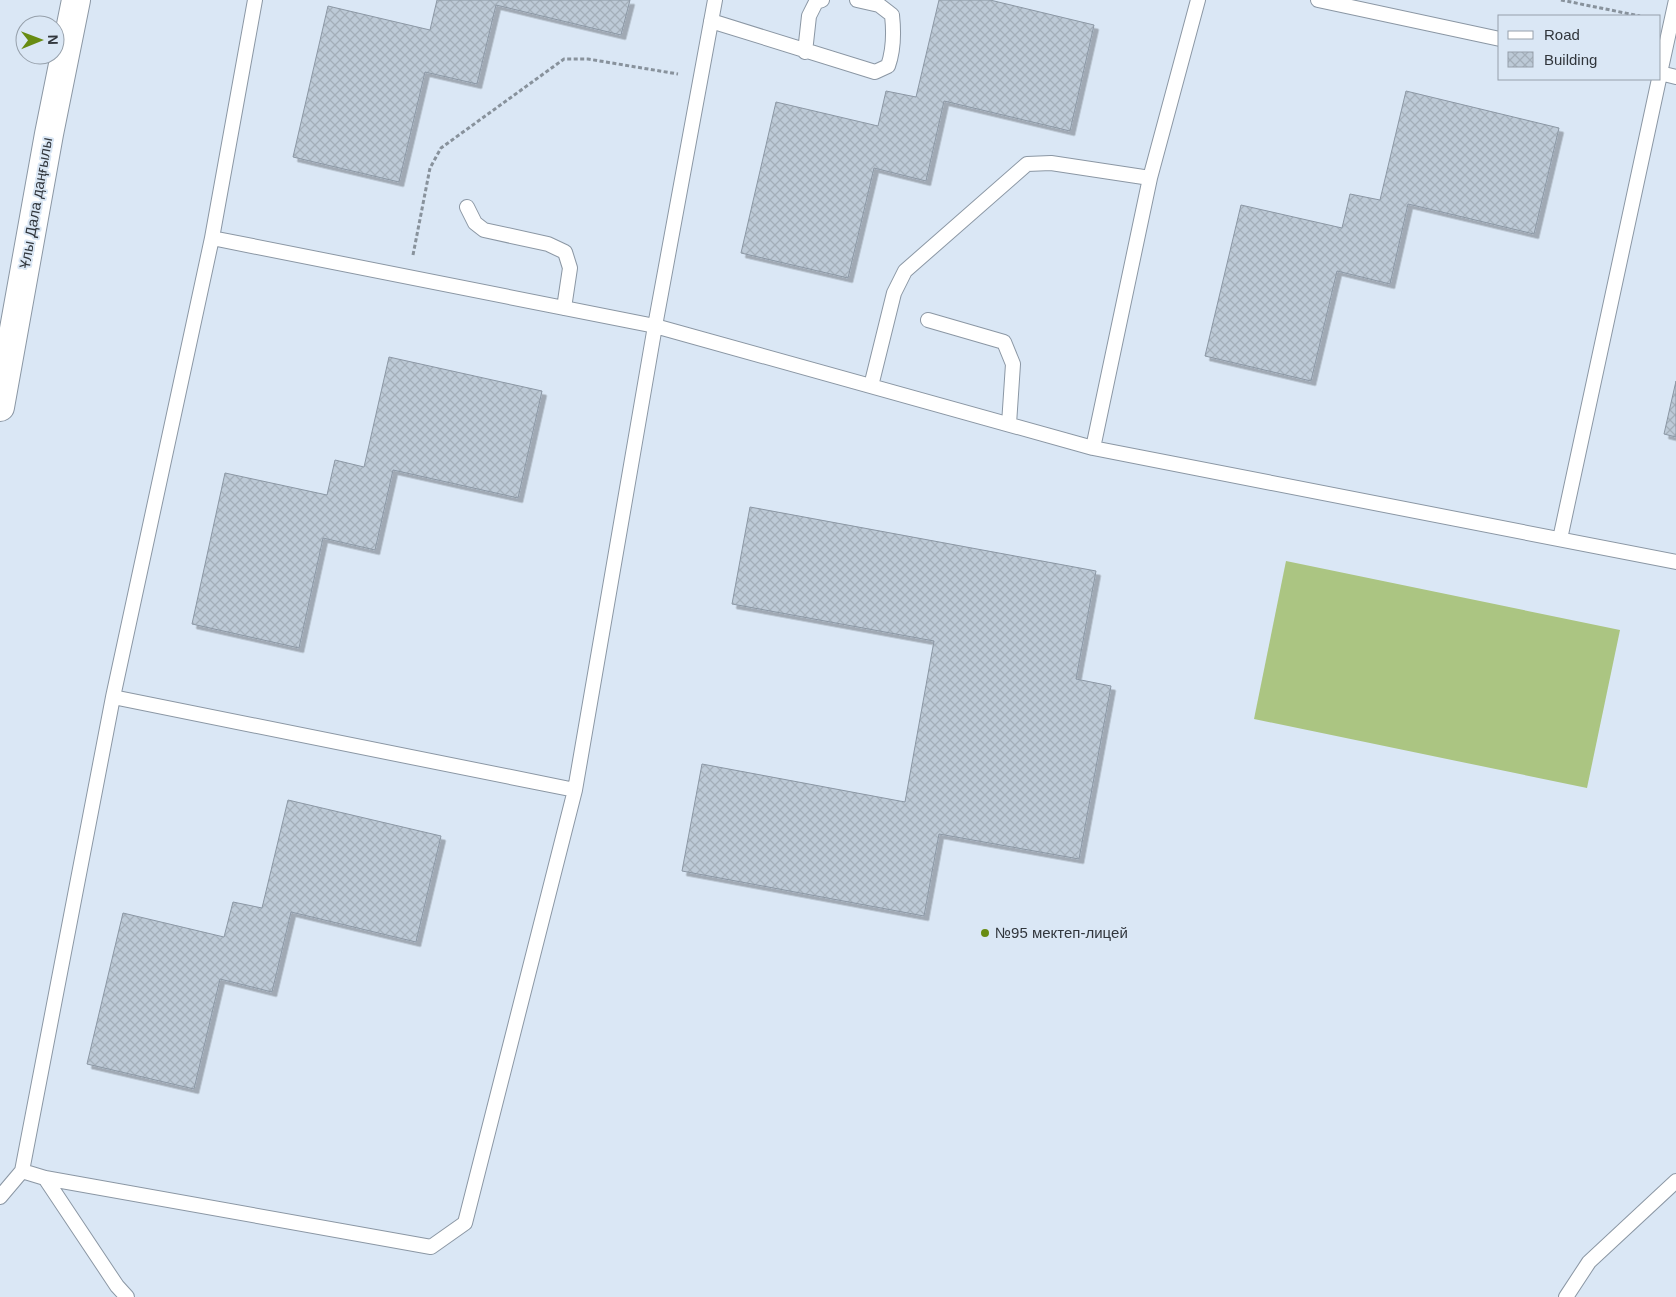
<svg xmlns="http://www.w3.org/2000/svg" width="1676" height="1297" font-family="Arial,sans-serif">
  <defs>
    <pattern id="building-cross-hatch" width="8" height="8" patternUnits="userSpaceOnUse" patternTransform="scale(1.25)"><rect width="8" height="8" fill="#bdcad7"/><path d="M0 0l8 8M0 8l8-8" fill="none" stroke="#a3aeb9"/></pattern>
    <filter id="shadow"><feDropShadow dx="4.5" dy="4.5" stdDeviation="0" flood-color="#0004"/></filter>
  </defs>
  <rect width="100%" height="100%" fill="#dae7f5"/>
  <path fill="#abc582" d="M1286,561L1620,630L1587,788L1254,719Z"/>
  <path fill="url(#building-cross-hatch)" stroke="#8b97a4" filter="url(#shadow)" d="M437,0H630L621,35L496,5L477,84L425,72L399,182L293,157L328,6L430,30Z
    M939,0H990L1094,25L1070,131L944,101L926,181L874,168L848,278L741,253L776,102L878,126L886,91L916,97Z
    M1406,91L1559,128L1534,234L1408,204L1390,284L1337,271L1311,381L1205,356L1241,205L1342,228L1350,194L1380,200Z
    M389,357L542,391L518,498L393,470L375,550L323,538L299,648L192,624L225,473L327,495L335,460L364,467Z
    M1676,381V437L1664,434Z
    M750,507L1096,571L1076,679L1111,686L1079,859L939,834L924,916L682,871L702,764L905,802L934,641L732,604Z
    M288,800L441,836L416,942L291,912L272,992L220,979L194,1089L87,1064L123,913L224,937L233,902L262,908Z"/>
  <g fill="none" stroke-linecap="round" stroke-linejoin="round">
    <defs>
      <path id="lane" d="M255,0L212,238L655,326L1093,448L1676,562
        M1318,0L1500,39
        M711,21L875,72L888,66C894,49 894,33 892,15L879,5L857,0
        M805,52L809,16L816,2L822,0
        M1660,73L1676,0
        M1660,73L1676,77
        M467,207L475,223L484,230L548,244L565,252L570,268L564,308
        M212,238L113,697L575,790L655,326L715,0
        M928,320L1004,342L1013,364L1009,424
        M871,386L894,293L905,271L1027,164L1051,163L1150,178
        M1093,448L1150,178L1198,0
        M1560,539L1659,79
        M113,697L22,1171L45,1178L431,1247L465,1223L575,790
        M45,1178L117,1286L127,1297
        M0,1197L22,1171
        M1566,1297L1589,1262L1676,1181"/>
      <path id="secondary" d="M0,407L49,134L76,0"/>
    </defs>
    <use href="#lane" stroke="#8b97a4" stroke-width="16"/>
    <use href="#secondary" stroke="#8b97a4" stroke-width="30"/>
    <path stroke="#88929c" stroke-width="3" stroke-dasharray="4 2.5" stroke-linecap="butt" d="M1561,0L1640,16
      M413,255L430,168L441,148L564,59H588L678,74"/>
    <use href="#lane" stroke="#fff" stroke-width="14"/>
    <use href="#secondary" stroke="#fff" stroke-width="28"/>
  </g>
  <circle fill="#688c12" stroke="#dae7f5" stroke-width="2" cx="985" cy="933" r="5"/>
  <g text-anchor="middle" stroke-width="4" stroke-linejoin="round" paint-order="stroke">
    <g font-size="15" fill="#31363c" stroke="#dae7f5">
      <text transform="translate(36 203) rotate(-80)" y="5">Ұлы Дала даңғылы</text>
    </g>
    <g font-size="15" fill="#31363c" stroke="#dae7f5" text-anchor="start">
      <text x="995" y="938">№95 мектеп-лицей</text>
    </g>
  </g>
  <rect x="1498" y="15" width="162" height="65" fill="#dae7f5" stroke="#96a0ab"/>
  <rect x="1508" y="31" width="25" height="8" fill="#ffffff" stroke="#96a0ab"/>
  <text x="1544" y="40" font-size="15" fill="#31363c">Road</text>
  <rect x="1508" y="52" width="25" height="15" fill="url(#building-cross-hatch)" stroke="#96a0ab"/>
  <text x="1544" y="65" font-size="15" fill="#31363c">Building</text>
  <g transform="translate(40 40) rotate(89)"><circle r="24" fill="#dae7f5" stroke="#96a0ab"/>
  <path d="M0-4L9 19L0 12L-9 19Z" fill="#688c12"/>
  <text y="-8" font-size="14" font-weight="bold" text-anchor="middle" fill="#31363c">N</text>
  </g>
</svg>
